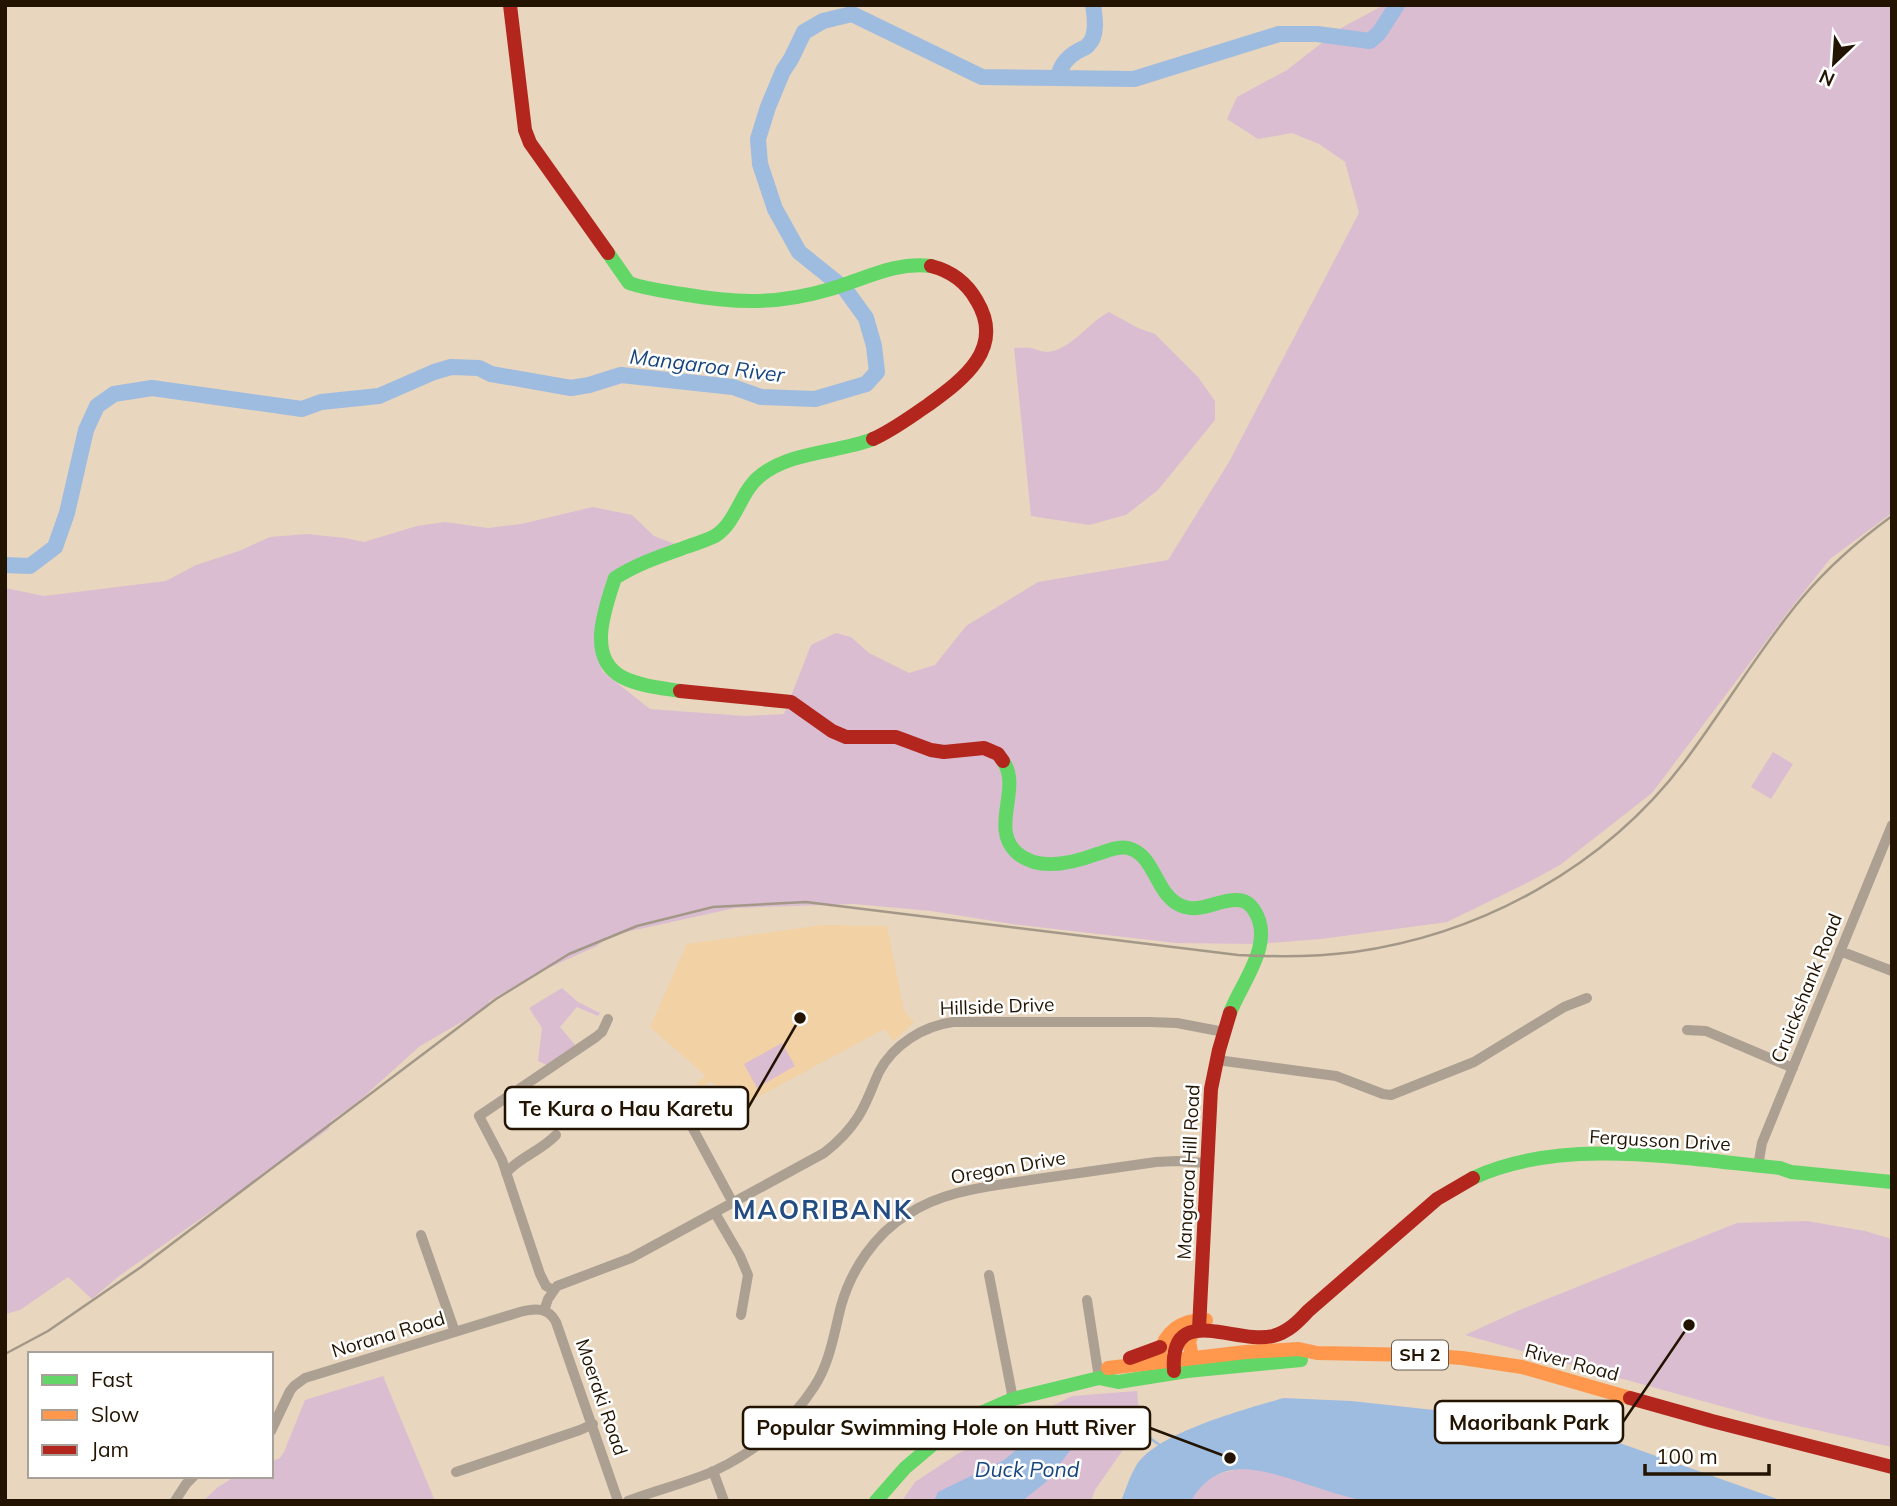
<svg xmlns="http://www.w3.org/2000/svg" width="1897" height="1506" font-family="Mulish,sans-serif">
  <rect width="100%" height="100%" fill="#e8d6be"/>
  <path fill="#f2d1a4" d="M822,925L887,926L904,1011L914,1022L894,1041L884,1029L741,1106L710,1081L684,1110L678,1105L705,1075L650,1027L687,944Z"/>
  <path fill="#dbbdd1" d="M1384,5H1892V513L1830,559L1788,612L1652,793L1560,865L1527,883L1447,922L1321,939L1258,944L1176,943L1012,924L931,911L854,904L735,908L608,936L597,946L544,970L489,1001L488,1007L420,1046L359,1101L331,1121L329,1129L119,1276L92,1299L68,1277L20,1310L5,1314V588L44,596L166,581L196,565L239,551L270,537L307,534L345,538L364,542L417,526L445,522L488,528L521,524L593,507L632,515L654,536L680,546L618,577L597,626L602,671L650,709L745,716L784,714L811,645L836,633L851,637L869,653L909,673L935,665L966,626L1038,582L1168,560L1229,462L1359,213L1345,162L1319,144L1292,133L1258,139L1227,119L1237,97L1287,70L1341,28Z
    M1109,312L1138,328L1155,334L1198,377L1215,401V420L1158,490L1126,515L1089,525L1031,516L1014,348C1019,348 1025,347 1031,348C1036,349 1042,352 1047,352C1070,351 1089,322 1109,312Z
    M1773,752L1793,764L1771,799L1751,787Z
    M562,988L578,1002L600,1013L598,1016L577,1007L560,1027L576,1046L547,1065L538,1061L542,1028L529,1008Z
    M782,1043L795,1066L757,1088L744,1064Z
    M1807,1221L1865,1231L1892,1239V1447L1764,1418L1465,1335L1522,1309L1737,1223Z
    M383,1376L435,1501H203L218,1487L236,1476H271V1462L280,1458L284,1452L305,1400Z
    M1137,1391L1140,1425L1095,1490L1091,1501H902L915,1482L959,1453L1072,1396Z
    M1241,1469H1262L1378,1501H1191C1204,1479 1215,1473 1241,1469Z"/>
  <path fill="#9ebbe0" d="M1283,1398L1351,1401L1434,1410L1510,1414L1583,1430L1783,1501H1363C1343,1496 1325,1490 1306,1484C1263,1470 1219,1453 1191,1501H1121C1126,1489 1130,1476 1136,1466C1157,1432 1245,1410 1283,1398Z
    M1050,1434L1068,1435L1072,1448L1046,1482L1022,1501H934L938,1492L1004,1460L1028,1440Z"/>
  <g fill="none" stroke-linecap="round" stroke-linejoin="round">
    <path stroke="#9ebbe0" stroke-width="2.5" d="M1068,1435L1078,1432L1103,1415L1137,1414C1148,1428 1142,1435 1160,1445"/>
    <path stroke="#9ebbe0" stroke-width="16" d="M1058,78C1060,66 1067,57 1078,51C1081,49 1086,48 1088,45C1098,36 1095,17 1093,5
      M5,565L30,566L55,547L67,513L86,430L97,406L114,394L152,388L302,409L321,402L379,396L434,372L451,367L479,368L491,374L571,388L589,385L621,375L733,387L761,397L815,399L866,384L877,372L874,346L866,318L845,289L799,252L775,209L760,164L758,139L768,107L783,71L791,59L804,32L823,21L852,14L982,77L1134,79L1279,34H1317L1370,41L1379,33L1397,5"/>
    <path stroke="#aca093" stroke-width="10" d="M1840,951L1892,971
      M1687,1030L1706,1031L1793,1068
      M1217,1060L1336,1076L1383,1094L1391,1095L1474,1062L1564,1007L1587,998
      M669,1116L685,1122L692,1127L733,1203
      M1758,1166L1762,1143L1892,825
      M506,1173C518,1158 541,1151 556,1135
      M715,1213L740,1256L748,1275L741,1315
      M421,1235L455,1332
      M989,1275L1013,1399
      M553,1290L546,1286L540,1274L502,1160L479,1116L596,1037L602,1032L608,1019
      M1087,1300L1099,1378
      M544,1311L548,1299L557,1286L631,1258L824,1153C837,1143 849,1131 858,1117C867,1103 872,1087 879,1072C893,1045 923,1026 953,1022H1150L1177,1023L1224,1032
      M271,1431L290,1391L294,1386L305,1378L520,1312C535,1308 548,1307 556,1322L618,1501
      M713,1471L724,1501
      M456,1472L580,1430L593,1424
      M175,1501L186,1484L194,1476
      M628,1501C656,1490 687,1483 714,1471C753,1453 791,1423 814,1387C830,1363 834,1333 841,1306C851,1270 875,1234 908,1214C945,1190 987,1187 1030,1180C1072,1174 1114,1168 1156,1162L1177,1161L1207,1163"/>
    <path stroke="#63d668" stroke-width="14" d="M608,253L629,283C646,289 664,291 682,294C733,303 776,305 827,290C861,281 894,261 931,266
      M680,691C662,688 639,686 622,677C586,658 605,608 615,578C638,563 664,555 689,546C698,543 707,540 715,536C737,522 740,492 760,476C791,451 837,453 873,439
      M1003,761C1022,788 990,827 1016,852C1037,872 1073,863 1097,854C1107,851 1118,846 1128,848C1157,855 1155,899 1185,907C1203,912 1220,899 1237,900C1245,900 1250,904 1254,910C1276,943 1241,983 1230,1013
      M1473,1178C1561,1136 1686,1159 1780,1168L1791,1172L1892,1182
      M876,1501L905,1468L938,1440L965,1420L1013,1399L1099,1378L1118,1382L1187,1371L1301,1360"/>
    <path stroke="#ff974d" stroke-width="14" d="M1159,1356C1164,1332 1182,1319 1206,1320
      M1192,1358L1189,1341L1194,1330
      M1108,1368L1246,1352L1299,1349L1317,1353L1418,1355L1462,1358L1522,1367L1630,1398"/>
    <path stroke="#b3261e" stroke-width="14" d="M510,5L525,130L530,143L608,253
      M873,439C893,430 910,417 928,405C964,379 1005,348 977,301C967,283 951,271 931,266
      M680,691L791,702L832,731L846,737H896L931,750L944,752L984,748L998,754L1003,761
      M1199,1329L1211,1089L1219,1050L1230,1013
      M1130,1358L1160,1347
      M1174,1371C1169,1301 1235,1345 1273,1336C1288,1332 1298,1322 1308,1311L1437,1199L1473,1178
      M1630,1398L1712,1421L1892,1467"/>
    <path stroke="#a39888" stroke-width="2.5" d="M5,1354L48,1331L141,1267L496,999L569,954L637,926L713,907L806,902L1238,955C1277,957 1316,957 1354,952C1483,934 1606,866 1685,761C1725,708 1759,649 1802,598C1828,567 1859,540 1892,516"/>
  </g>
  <g text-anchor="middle" stroke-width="5" stroke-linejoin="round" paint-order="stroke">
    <rect fill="#fff" stroke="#645a4c" stroke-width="2" x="1392" y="1340.5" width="56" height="29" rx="5"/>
    <g font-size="18" font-weight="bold" fill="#221400">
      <text x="1420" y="1361">SH 2</text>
    </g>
    <g font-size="19" fill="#221400" stroke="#fff">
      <text transform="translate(1806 988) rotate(-68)" y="7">Cruickshank Road</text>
      <text transform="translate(997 1006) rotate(-2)" y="7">Hillside Drive</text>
      <text transform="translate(1660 1140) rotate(3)" y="7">Fergusson Drive</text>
      <text transform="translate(1008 1167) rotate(-10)" y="7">Oregon Drive</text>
      <text transform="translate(1188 1172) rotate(-87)" y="7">Mangaroa Hill Road</text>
      <text transform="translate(388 1334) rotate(-17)" y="7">Norana Road</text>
      <text transform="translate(1572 1362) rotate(15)" y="7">River Road</text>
      <text transform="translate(602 1397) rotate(71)" y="7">Moeraki Road</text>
    </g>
    <g font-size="21" font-style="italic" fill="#17467f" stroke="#fff">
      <text transform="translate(707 366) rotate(7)" y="7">Mangaroa River</text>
      <text x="1027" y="1477">Duck Pond</text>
    </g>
    <g font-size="26" font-weight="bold" letter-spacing="2" fill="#234d82" stroke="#fff">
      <text x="823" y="1219">MAORIBANK</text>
    </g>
  </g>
  <path fill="none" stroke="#221400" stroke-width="2.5" d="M800 1018L748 1108M1689 1325L1623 1422M1230 1458L1150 1428"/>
  <g fill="#221400" stroke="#fff" stroke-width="2.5">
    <circle cx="800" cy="1018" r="7"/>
    <circle cx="1689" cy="1325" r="7"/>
    <circle cx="1230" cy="1458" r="7"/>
  </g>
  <g fill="#fff" stroke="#221400" stroke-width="2.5">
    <rect x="505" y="1087" width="243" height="42" rx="7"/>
    <rect x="1435" y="1401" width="188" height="42" rx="7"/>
    <rect x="743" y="1407" width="407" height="42" rx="7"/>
  </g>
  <g font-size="21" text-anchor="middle" font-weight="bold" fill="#221400">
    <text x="626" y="1116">Te Kura o Hau Karetu</text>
    <text x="1529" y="1430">Maoribank Park</text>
    <text x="946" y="1435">Popular Swimming Hole on Hutt River</text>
  </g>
  <rect width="1897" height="1506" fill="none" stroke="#221400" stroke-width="14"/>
  <rect x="28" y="1352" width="245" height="126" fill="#ffffff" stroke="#a7a199" stroke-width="2"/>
  <rect x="42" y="1375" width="35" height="10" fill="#63d668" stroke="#a7a199" stroke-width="2"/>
  <text x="91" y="1387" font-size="21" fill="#221400">Fast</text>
  <rect x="42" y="1410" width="35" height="10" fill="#ff974d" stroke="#a7a199" stroke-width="2"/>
  <text x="91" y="1422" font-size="21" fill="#221400">Slow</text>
  <rect x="42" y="1445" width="35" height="10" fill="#b3261e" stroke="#a7a199" stroke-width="2"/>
  <text x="91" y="1457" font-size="21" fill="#221400">Jam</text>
  <g transform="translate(1834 63) rotate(205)" stroke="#ffffff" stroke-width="5" paint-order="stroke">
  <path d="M0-5L12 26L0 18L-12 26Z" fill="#221400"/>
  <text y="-10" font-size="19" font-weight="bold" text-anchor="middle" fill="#221400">N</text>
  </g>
  <path d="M1645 1464v10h124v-10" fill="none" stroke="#221400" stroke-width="3.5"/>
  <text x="1656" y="1464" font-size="21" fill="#221400" stroke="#ffffff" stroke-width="5" paint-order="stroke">100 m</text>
</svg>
